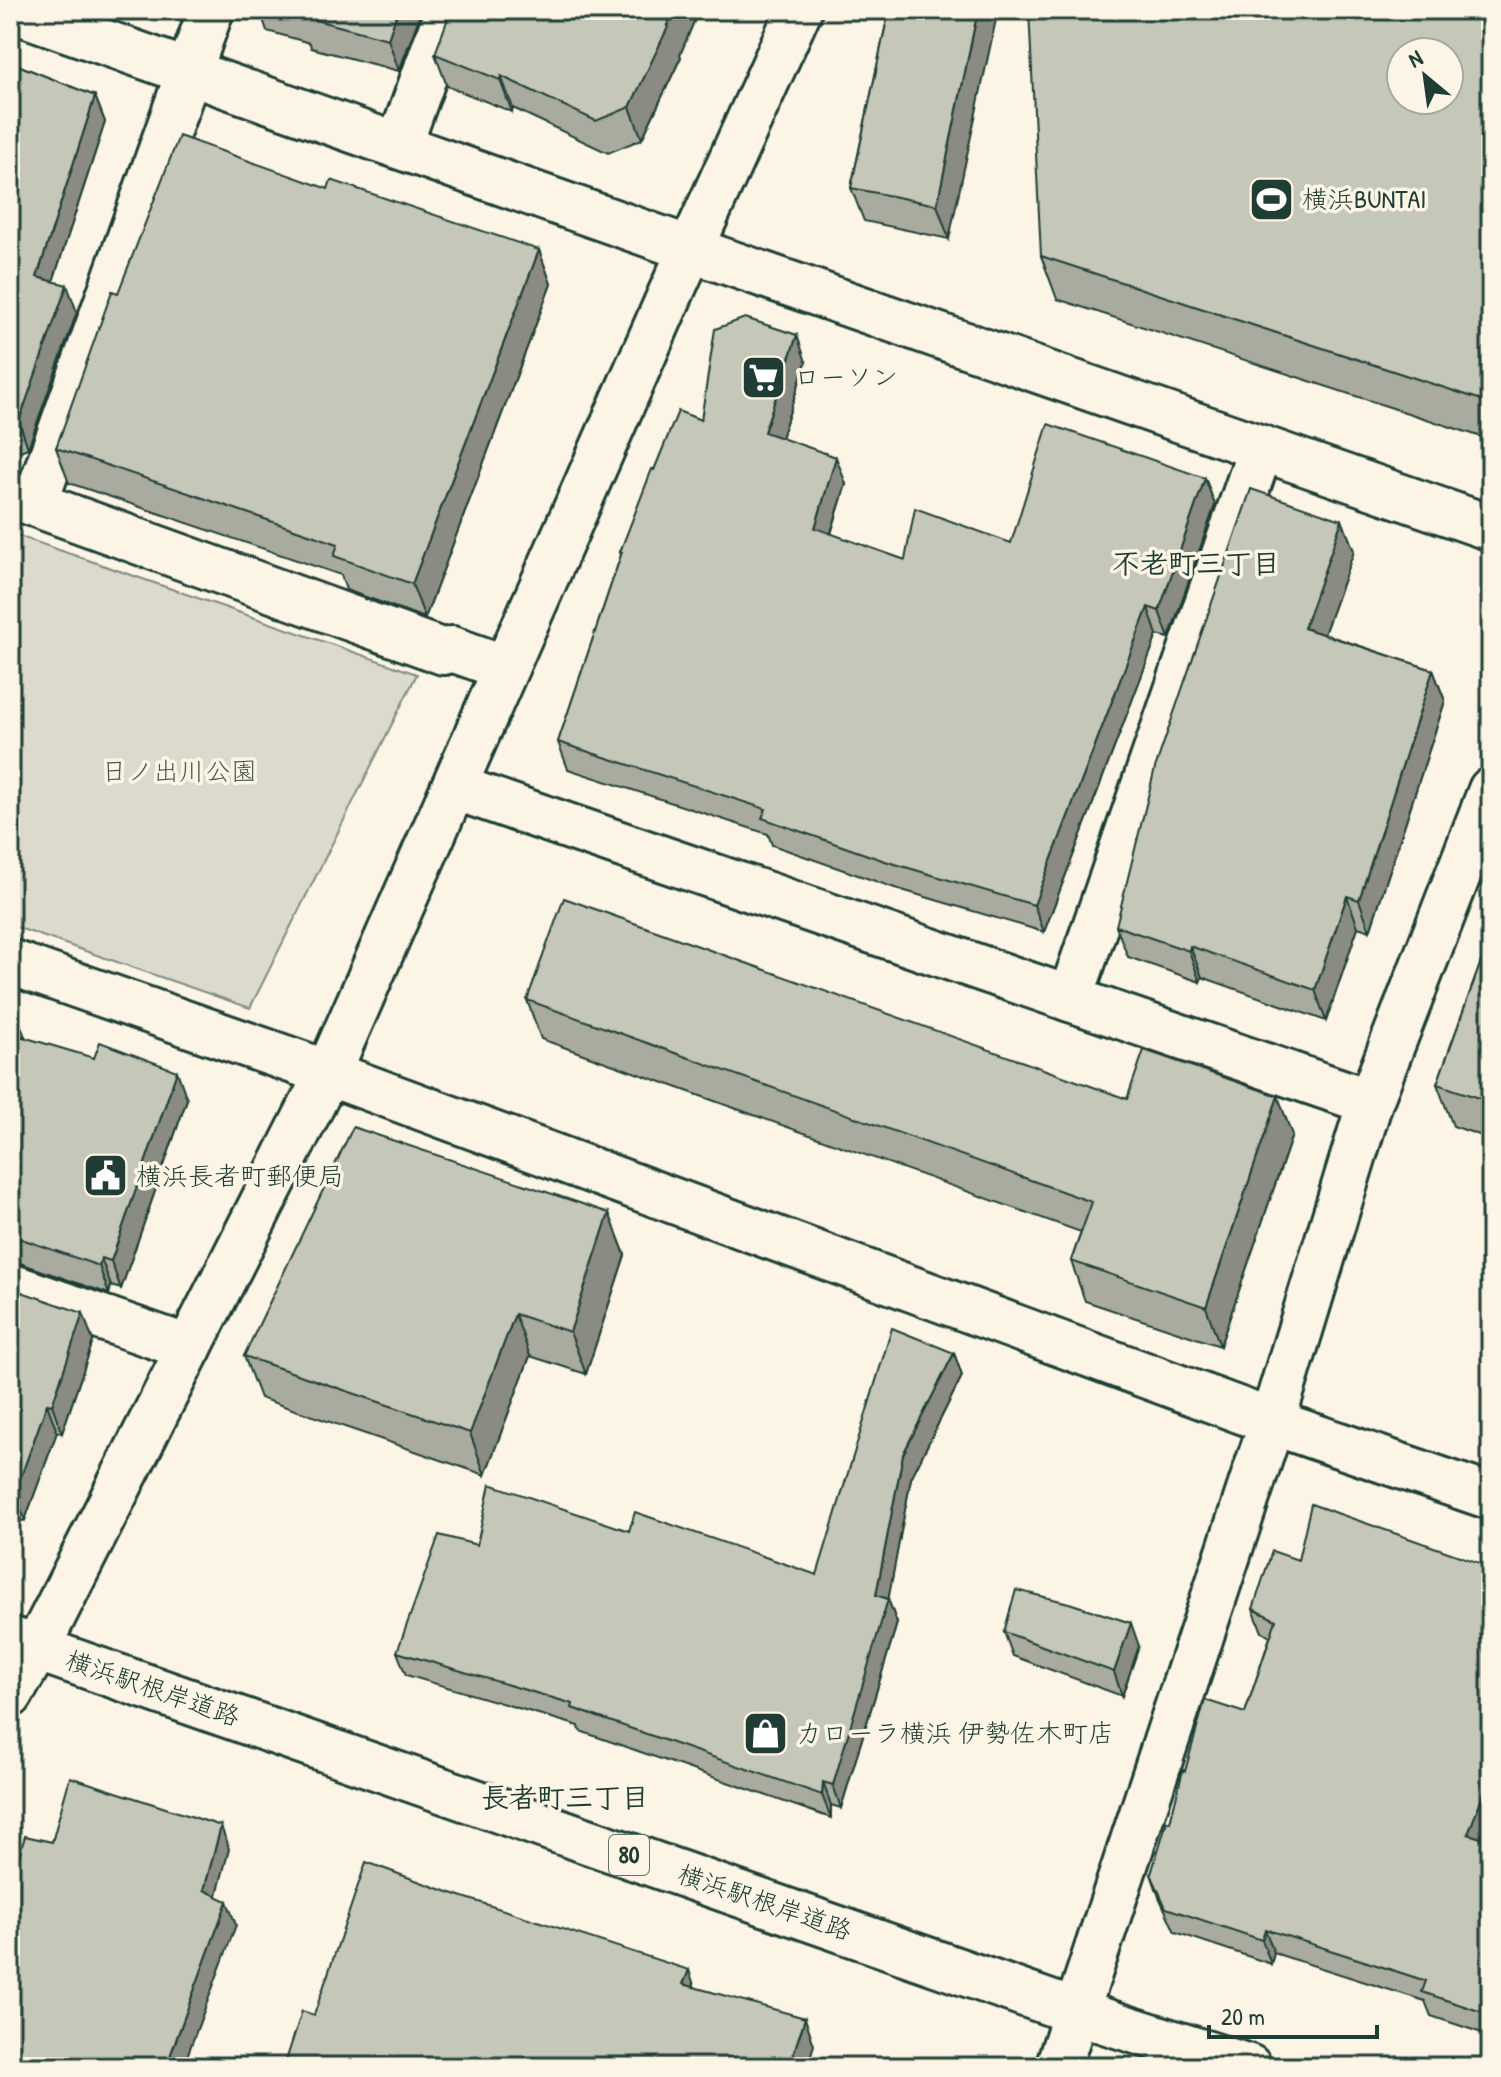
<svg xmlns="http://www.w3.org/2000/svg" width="1501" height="2077" font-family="'Patrick Hand','Klee One',sans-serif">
  <rect width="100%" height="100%" fill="#fcf5e5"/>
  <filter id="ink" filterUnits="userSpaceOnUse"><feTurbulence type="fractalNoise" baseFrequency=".0125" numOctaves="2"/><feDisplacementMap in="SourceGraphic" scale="16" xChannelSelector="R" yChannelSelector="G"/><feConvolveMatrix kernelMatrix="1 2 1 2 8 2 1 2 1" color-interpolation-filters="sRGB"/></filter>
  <g filter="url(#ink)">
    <path fill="#dcdacc" stroke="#7e8c80" stroke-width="2" d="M10,533L417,674L250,1008L10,925Z"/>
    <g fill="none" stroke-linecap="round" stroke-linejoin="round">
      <defs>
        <path id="minor" d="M399,146L448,10
          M10,495L444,652L452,649L506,668
          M35,503L211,10
          M1070,999L1261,448
          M10,1286L189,1348"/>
        <path id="tertiary" d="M13,10L690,249L1491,528
          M454,787L1370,1102
          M10,962L328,1073L1272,1422L1491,1497
          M10,1695L37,1648L328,1073L670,295L799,10
          M1058,2067L1272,1422L1370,1102L1491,790"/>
        <path id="primary" d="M10,1639L1076,2012L1249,2067"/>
      </defs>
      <use href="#minor" stroke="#1f3d34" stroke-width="50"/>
      <use href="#tertiary" stroke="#1f3d34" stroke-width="50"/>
      <use href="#primary" stroke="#1f3d34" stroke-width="50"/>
      <use href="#minor" stroke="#fcf5e5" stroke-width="44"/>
      <use href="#tertiary" stroke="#fcf5e5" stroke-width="44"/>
      <use href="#primary" stroke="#fcf5e5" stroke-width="44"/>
    </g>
    <path fill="#a9ab9f" stroke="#1f3d34" stroke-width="2" d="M260,10H422L399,71L311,48L310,43L267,31Z
      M889,10L949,239L864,221L851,188Z
      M1491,10V440L1057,299L1041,256Z
      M435,54L680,55L681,57L642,139L608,153L513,108L512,112L447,86Z
      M10,62L95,96L105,122L53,281L77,312L28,448L10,455Z
      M328,189L539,250L551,284L425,618L346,590L341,575L69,483L56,448L118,293Z
      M806,362L781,438L846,484L831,534L905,560L1011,543L1205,478L1215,505L1169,638L1157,635L1044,932L895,888L772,845L768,834L568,769L558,742L621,555L620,552L654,470L701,420Z
      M1342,520L1354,551L1324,634L1433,670L1445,701L1370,931L1358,927L1326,1021L1202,977L1200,982L1128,957L1116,926Z
      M1491,934V1139L1453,1126L1437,1084Z
      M527,1000L1127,1099L1292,1135L1220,1346L1085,1301L1071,1261L1081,1232L541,1039Z
      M10,1010L26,1038L187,1099L121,1289L111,1286L109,1294L17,1262H10Z
      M609,1213L625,1255L586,1374L530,1356L485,1475L260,1398L244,1356Z
      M10,1288L93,1341L62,1433L57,1432L25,1520L10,1525Z
      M954,1353L962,1376L911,1478L888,1599L897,1623L841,1808L831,1805V1818L580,1731L579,1726L406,1675L397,1652L477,1545L629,1531L817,1575Z
      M1298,1560L1491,1567V1820L1484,1839L1491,1841V2036L1431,2016L1425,2001L1274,1953L1271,1964L1175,1932L1159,1897L1151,1874L1170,1822L1185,1771L1245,1713L1270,1637L1262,1632L1253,1609Z
      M1004,1632L1139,1646L1122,1696L1013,1656Z"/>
    <path fill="#8a8b82" stroke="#1f3d34" stroke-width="2" d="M398,10H422L399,71L388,39Z
      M674,10H699L680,55L681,57L642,139L630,107Z
      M978,10H998L949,239L937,205Z
      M501,76L513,108L512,112L500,80Z
      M95,96L105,122L46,303L37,277Z
      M539,250L551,284L425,618L412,584Z
      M67,285L77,312L28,448L19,421Z
      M797,335L806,362L774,459L764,432Z
      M836,457L846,484L824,555L815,528Z
      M1205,478L1215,505L1169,638L1159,611Z
      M1342,520L1354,551L1315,659L1304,628Z
      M1148,607L1157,635L1044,932L1034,905Z
      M1433,670L1445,701L1370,931L1359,900Z
      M1347,896L1358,927L1326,1021L1315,990Z
      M1190,946L1202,977L1200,982L1189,951Z
      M16,1012L26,1040L13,1034Z
      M177,1071L187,1099L121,1289L111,1261Z
      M1278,1096L1292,1135L1220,1346L1206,1307Z
      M609,1213L625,1255L586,1374L570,1332Z
      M101,1258L111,1286L109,1294L99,1266Z
      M83,1313L93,1341L62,1433L52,1405Z
      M515,1314L530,1356L485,1475L470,1433Z
      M954,1353L962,1376L911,1478L888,1601V1599L897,1623L841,1808L833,1785L876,1595L903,1454Z
      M47,1404L57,1432L25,1520L15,1493Z
      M1131,1623L1139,1646L1122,1696L1114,1672Z
      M1491,1773V1820L1477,1858L1468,1834Z
      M823,1782L831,1805V1818L822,1795Z
      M221,1826L229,1849L212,1914L204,1890Z
      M227,1901L236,1925L183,2067H166Z
      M1265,1929L1274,1953L1271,1964L1262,1940Z
      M689,1970L698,1997L683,1984Z
      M805,2018L814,2045L807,2067H789Z"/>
    <path fill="#c5c7b9" stroke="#1f3d34" stroke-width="2" fill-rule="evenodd" d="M293,10H398L388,39L300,16L301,12Z
      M451,10H674L667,25H669L630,107L596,121L501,76L500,80L435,54Z
      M889,10H978L937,205L851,188Z
      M1029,10H1491V403L1041,256ZM1401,52H1449V100H1401Z
      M10,62L95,96L37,277L67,285L19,421L10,425Z
      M179,136L328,189L331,180L539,250L412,584L334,556L338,544L56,448L112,291L118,293Z
      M745,318L797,335L764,432L836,457L815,528L905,560L915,508L1011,543L1048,424L1205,478L1159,611L1148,607L1034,905L885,861L762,818L766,809L558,742L622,552H620L652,469L654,470L678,411L701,420L715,329Z
      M1251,489L1342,520L1304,628L1433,670L1359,900L1347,896L1315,990L1190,946L1189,951L1116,926L1155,768Z
      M564,898L1127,1099L1144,1050L1278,1096L1206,1307L1071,1261L1092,1202L527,1000Z
      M1491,934V1102L1437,1084Z
      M10,1010L16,1012L13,1034L94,1058L100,1042L177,1071L111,1261L101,1258L99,1266L10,1235Z
      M353,1127L609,1213L570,1332L515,1314L470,1433L244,1356Z
      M10,1288L83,1313L52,1405L47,1404L15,1493L10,1494Z
      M892,1328L954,1353L903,1454L876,1595L888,1599L833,1785L823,1782L822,1795L572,1708L573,1704L397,1652L439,1535L477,1545L490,1484L629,1531L635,1512L817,1575Z
      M1311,1504L1491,1567V1773L1468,1834L1491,1841V2015L1422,1992L1426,1981L1265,1929L1262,1940L1166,1908L1151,1874L1167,1821L1170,1822L1183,1770L1185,1771L1205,1700L1245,1713L1276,1620L1253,1609L1272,1551L1298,1560Z
      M1016,1590L1069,1603L1131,1623L1114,1672L1004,1632Z
      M70,1777L221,1826L204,1890L227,1901L166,2067H10V1888L25,1836L52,1842Z
      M366,1862L448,1892L689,1970L683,1984L805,2018L789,2067H284L302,2011L314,2015Z"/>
  </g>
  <defs>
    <symbol id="stadium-square" viewBox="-11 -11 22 22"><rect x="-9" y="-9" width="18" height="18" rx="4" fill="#1f3d34" stroke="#fcf5e5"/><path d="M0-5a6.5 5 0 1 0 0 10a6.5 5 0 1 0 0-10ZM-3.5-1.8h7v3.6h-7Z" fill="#fff"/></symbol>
    <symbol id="supermarket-square" viewBox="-11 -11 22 22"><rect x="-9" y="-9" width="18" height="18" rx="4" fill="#1f3d34" stroke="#fcf5e5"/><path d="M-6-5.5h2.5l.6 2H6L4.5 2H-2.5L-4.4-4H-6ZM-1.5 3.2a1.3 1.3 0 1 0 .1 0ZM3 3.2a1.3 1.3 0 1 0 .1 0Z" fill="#fff"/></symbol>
    <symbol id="civic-square" viewBox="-11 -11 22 22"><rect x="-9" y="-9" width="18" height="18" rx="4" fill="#1f3d34" stroke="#fcf5e5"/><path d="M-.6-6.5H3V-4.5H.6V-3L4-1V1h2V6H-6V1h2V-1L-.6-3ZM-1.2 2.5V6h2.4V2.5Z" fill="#fff"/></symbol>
    <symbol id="shop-square" viewBox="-11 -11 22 22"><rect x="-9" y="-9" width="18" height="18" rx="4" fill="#1f3d34" stroke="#fcf5e5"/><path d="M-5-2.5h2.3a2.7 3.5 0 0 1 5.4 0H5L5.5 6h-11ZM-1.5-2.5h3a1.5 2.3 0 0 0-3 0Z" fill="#fff"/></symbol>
  </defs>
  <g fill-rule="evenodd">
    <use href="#stadium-square" x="1246" y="174" width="51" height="51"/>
    <use href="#supermarket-square" x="738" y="352" width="51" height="51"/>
    <use href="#civic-square" x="80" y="1150" width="51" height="51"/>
    <use href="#shop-square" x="740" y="1708" width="51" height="51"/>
  </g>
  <g text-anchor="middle" stroke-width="7" stroke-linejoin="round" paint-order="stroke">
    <rect fill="#fcf5e5" stroke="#617469" stroke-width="2" x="609" y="1835" width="40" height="40" rx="6"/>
    <g font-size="24" font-weight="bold" fill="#1f3d34">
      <text x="629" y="1863">80</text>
    </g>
    <g font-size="26" fill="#1f3d34" stroke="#fcf5e5" text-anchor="start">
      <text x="1302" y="208">横浜BUNTAI</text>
      <text x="794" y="386">ローソン</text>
      <text x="136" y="1185">横浜長者町郵便局</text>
      <text x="796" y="1742">カローラ横浜 伊勢佐木町店</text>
    </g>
    <g font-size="26" fill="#455c52" stroke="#fcf5e5">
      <text x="179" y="780">日ノ出川公園</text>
    </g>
    <g font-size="26" fill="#1f3d34" stroke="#fcf5e5">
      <text transform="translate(153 1688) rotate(19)" y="9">横浜駅根岸道路</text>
      <text transform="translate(765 1902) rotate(19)" y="9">横浜駅根岸道路</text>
    </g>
    <g font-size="28" font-weight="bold" fill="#1f3d34" stroke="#fcf5e5">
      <text x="1196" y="573">不老町三丁目</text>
      <text x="565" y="1807">長者町三丁目</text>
    </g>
  </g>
  <rect width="1501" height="2077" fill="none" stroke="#fcf5e5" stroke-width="40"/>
  <rect x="20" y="20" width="1461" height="2037" fill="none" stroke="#1f3d34" stroke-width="3" filter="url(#ink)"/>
  <g transform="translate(1425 76) rotate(331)"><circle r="38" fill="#fcf5e5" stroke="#a4ab9e" stroke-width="2"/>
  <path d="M0-6L14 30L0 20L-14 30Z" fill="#1f3d34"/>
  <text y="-12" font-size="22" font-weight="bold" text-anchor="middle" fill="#1f3d34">N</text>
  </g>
  <path d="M1209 2025v12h168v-12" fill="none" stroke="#1f3d34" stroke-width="4"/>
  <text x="1221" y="2025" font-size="24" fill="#1f3d34" stroke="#fcf5e5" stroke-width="6" paint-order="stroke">20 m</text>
</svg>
